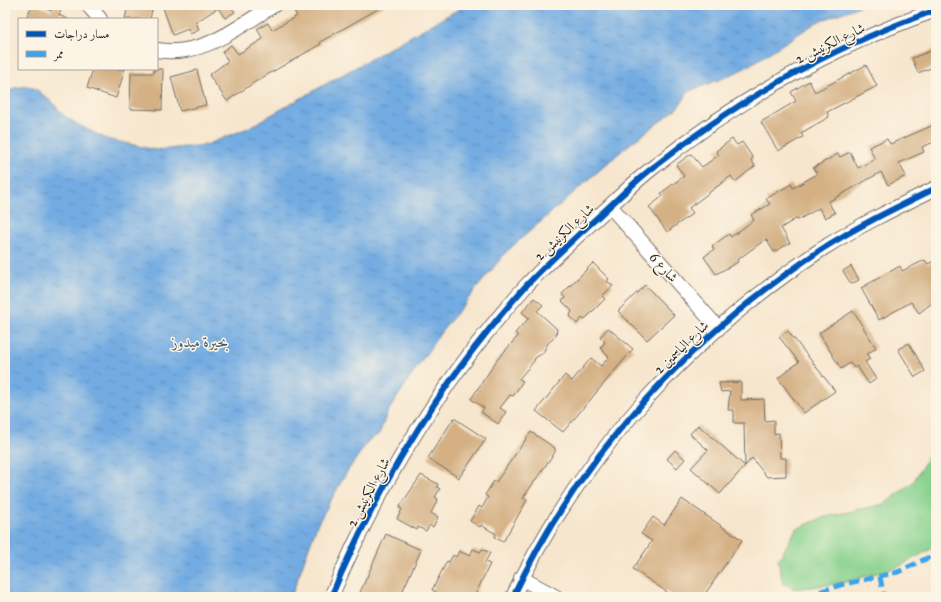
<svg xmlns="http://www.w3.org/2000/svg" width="941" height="602" font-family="'IM FELL Great Primer',Amiri,serif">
  <defs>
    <pattern id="water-ripples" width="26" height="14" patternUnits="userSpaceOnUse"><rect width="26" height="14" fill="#73ace2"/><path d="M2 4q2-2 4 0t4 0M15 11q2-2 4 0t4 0" fill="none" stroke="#5f8cb7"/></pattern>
  </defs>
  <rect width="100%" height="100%" fill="#fcf5e5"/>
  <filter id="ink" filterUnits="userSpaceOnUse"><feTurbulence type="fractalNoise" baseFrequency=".025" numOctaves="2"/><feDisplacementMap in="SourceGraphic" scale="8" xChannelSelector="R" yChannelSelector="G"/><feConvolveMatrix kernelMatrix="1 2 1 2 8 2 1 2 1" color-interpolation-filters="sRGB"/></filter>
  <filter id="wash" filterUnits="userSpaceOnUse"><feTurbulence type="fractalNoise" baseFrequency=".012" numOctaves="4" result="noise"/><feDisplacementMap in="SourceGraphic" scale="16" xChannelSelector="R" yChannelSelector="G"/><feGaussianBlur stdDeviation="0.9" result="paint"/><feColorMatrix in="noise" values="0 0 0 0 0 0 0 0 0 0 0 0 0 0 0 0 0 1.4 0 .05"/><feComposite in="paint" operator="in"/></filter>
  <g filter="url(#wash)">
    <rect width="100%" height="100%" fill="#f7e6ce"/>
    <path fill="#88d28e" stroke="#5a7e5c" d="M936,443V546L898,567L842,583L795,589L783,583L778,561L796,529L825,517L885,504L914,481Z"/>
    <path fill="url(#water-ripples)" stroke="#4f6c86" d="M466,5H863L817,22L750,65L729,76L687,92L684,100L675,110L626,147L506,252L438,336L388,411L379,434L368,441L345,475L317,525L291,597H5V94L15,88L27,86L36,89L54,104L62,114L79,125L107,139L156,150L206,145L248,128Z"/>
    <g id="blocks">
      <path fill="#d4b084" d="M32,5H37L51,11L54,5H57L62,7L59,15L68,19H26Z
        M128,5H153L150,19H125Z
        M171,5H230L235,12L225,18L218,8L196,22L199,30L190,34L188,29L173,35L163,8Z
        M298,5H303L307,11L317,5H385L320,42L321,44L258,80L227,101L209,75L228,61L222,52L231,45L238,54L263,39L257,29L268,23L272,30L297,16L292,8Z
        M936,49V66L918,73L912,58Z
        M866,65L877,86L827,112L829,117L801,133L803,137L778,151L761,122L796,101L791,92L809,81L815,92Z
        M93,69H125L116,98L87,88Z
        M154,69H163L162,110L130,109L131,73H154Z
        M197,70L206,105L180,111L171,77Z
        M936,124V141L922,147L924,152L899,163L906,176L888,185L881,172L828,202L835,213L825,218L819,208L798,220L797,218L781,228L790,243L774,252L766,239L737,260L738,262L716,274L704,257L714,249L712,246L729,234L731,237L754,220L751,215L770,204L766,199L791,184L793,188L817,174L813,168L838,154L840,157L850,152L858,168L875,159L869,147L887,139L890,144Z
        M732,139L737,145L742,142L753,158L751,160L755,166L735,182L731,176L689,208L693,213L667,232L649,207L663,196L661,193L684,176L676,165L691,154L702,167L719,155L716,151Z
        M925,260L928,264L936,260V300L919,313L911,302L879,320L861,288L900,266L902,271Z
        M593,263L609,279L607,281L613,286L602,296L605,299L584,320L582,318L577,324L570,316L572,311L562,301L565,298L562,294Z
        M851,266L859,280L851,284L843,271Z
        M645,285L674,315L647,340L618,311Z
        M534,298L543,305L537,311L557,329L556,336L548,343L543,353L535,358L534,361L519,379L523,381L513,396L510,395L500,408L506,412L498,424L481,412L484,408L471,399L497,360L518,336L515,333L529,318L522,312Z
        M853,311L876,348L867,354L870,359L865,362L876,379L869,384L857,366L854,368L850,363L841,369L819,333Z
        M608,328L633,349L563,432L536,411L565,375L572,381L591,358L601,366L609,357L600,348L605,342L600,337Z
        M788,331L835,391L804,413L778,378L799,362L779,337Z
        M909,343L925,371L915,377L898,349Z
        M741,382V400L764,399L765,421L774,420V434L779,433L780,458H786V476L767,477L752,458L720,494L691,468L708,450L690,434L698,425L745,466L744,423H734V410H728L730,391L721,392L719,383Z
        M454,418L486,439L459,478L428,458Z
        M531,432L555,448V452L523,498L527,500L503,542L494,537L496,534L481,525L480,527L470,521L479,506L482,508L488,497L485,495L494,481L496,482Z
        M675,450L685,459L677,468L667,459Z
        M421,475L438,484L437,487L440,489L435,497L438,499L431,513L438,517L433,527L430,525L426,531L418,527L417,530L397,519L402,509L399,508Z
        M682,499L742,540L703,597H674L633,569L652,541L641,534L653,517L664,525Z
        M386,534L421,550L400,597H358Z
        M473,549L480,552L482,549L490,553L485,562L490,564L474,597H447L432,590L447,561L449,562L453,555L456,557L459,551L470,556Z"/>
    </g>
  </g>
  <g filter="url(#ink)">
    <use href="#blocks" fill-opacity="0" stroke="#726c64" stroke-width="1"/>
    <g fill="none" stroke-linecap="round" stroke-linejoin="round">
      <defs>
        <path id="minor" d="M88,5L100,19
          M157,50C202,58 238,27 274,5
          M610,206L718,328
          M521,578L556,597
          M331,597C378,485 443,379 524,288C548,262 574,239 600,215C618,199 635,181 655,166C739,99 834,46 936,10
          M513,597C580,454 691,336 822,249C858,226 897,207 936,188"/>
      </defs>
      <use href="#minor" stroke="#726c64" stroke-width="16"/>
      <use href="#minor" stroke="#fff" stroke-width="14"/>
      <path stroke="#3ea3eb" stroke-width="5" stroke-dasharray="10 5" stroke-linecap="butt" d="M880,577L884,597
        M806,596L840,585L898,572L936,554"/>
      <defs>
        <path id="cycleway" d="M331,597C378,485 443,379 524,288C548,262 574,239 600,215C618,199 635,181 655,166C739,99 834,46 936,10
          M513,597C580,454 691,336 822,249C858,226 897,207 936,188"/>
      </defs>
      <use href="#cycleway" stroke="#fcf5e5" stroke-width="8"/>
      <use href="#cycleway" stroke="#0057b8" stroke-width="6"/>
    </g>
  </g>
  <g text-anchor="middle" stroke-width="3" stroke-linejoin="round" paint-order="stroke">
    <g font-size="14" fill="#2b2b2b" stroke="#fcf5e5">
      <text transform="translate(830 43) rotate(-26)" y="5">شارع الكرنيش 2</text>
      <text transform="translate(564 232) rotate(-43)" y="5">شارع الكرنيش 2</text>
      <text transform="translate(664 267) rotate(48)" y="5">شارع 6</text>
      <text transform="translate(681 347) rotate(-44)" y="5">شارع الياسمين 2</text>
      <text transform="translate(368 492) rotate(-62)" y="5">شارع الكرنيش 2</text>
    </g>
    <g font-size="15" font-style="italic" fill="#44586b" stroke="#fcf5e5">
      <text x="200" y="347">بحيرة ميدوز</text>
    </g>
  </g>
  <rect width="941" height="602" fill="none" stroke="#fcf5e5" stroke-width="20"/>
  <rect x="18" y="18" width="140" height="52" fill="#fcf5e5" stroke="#a8a49b"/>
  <rect x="26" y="31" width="20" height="6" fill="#0057b8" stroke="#a8a49b"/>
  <text x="54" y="38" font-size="12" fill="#2b2b2b">مسار دراجات</text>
  <rect x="26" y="51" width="20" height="6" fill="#3ea3eb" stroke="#a8a49b"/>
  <text x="54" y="58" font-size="12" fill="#2b2b2b">ممر</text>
</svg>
